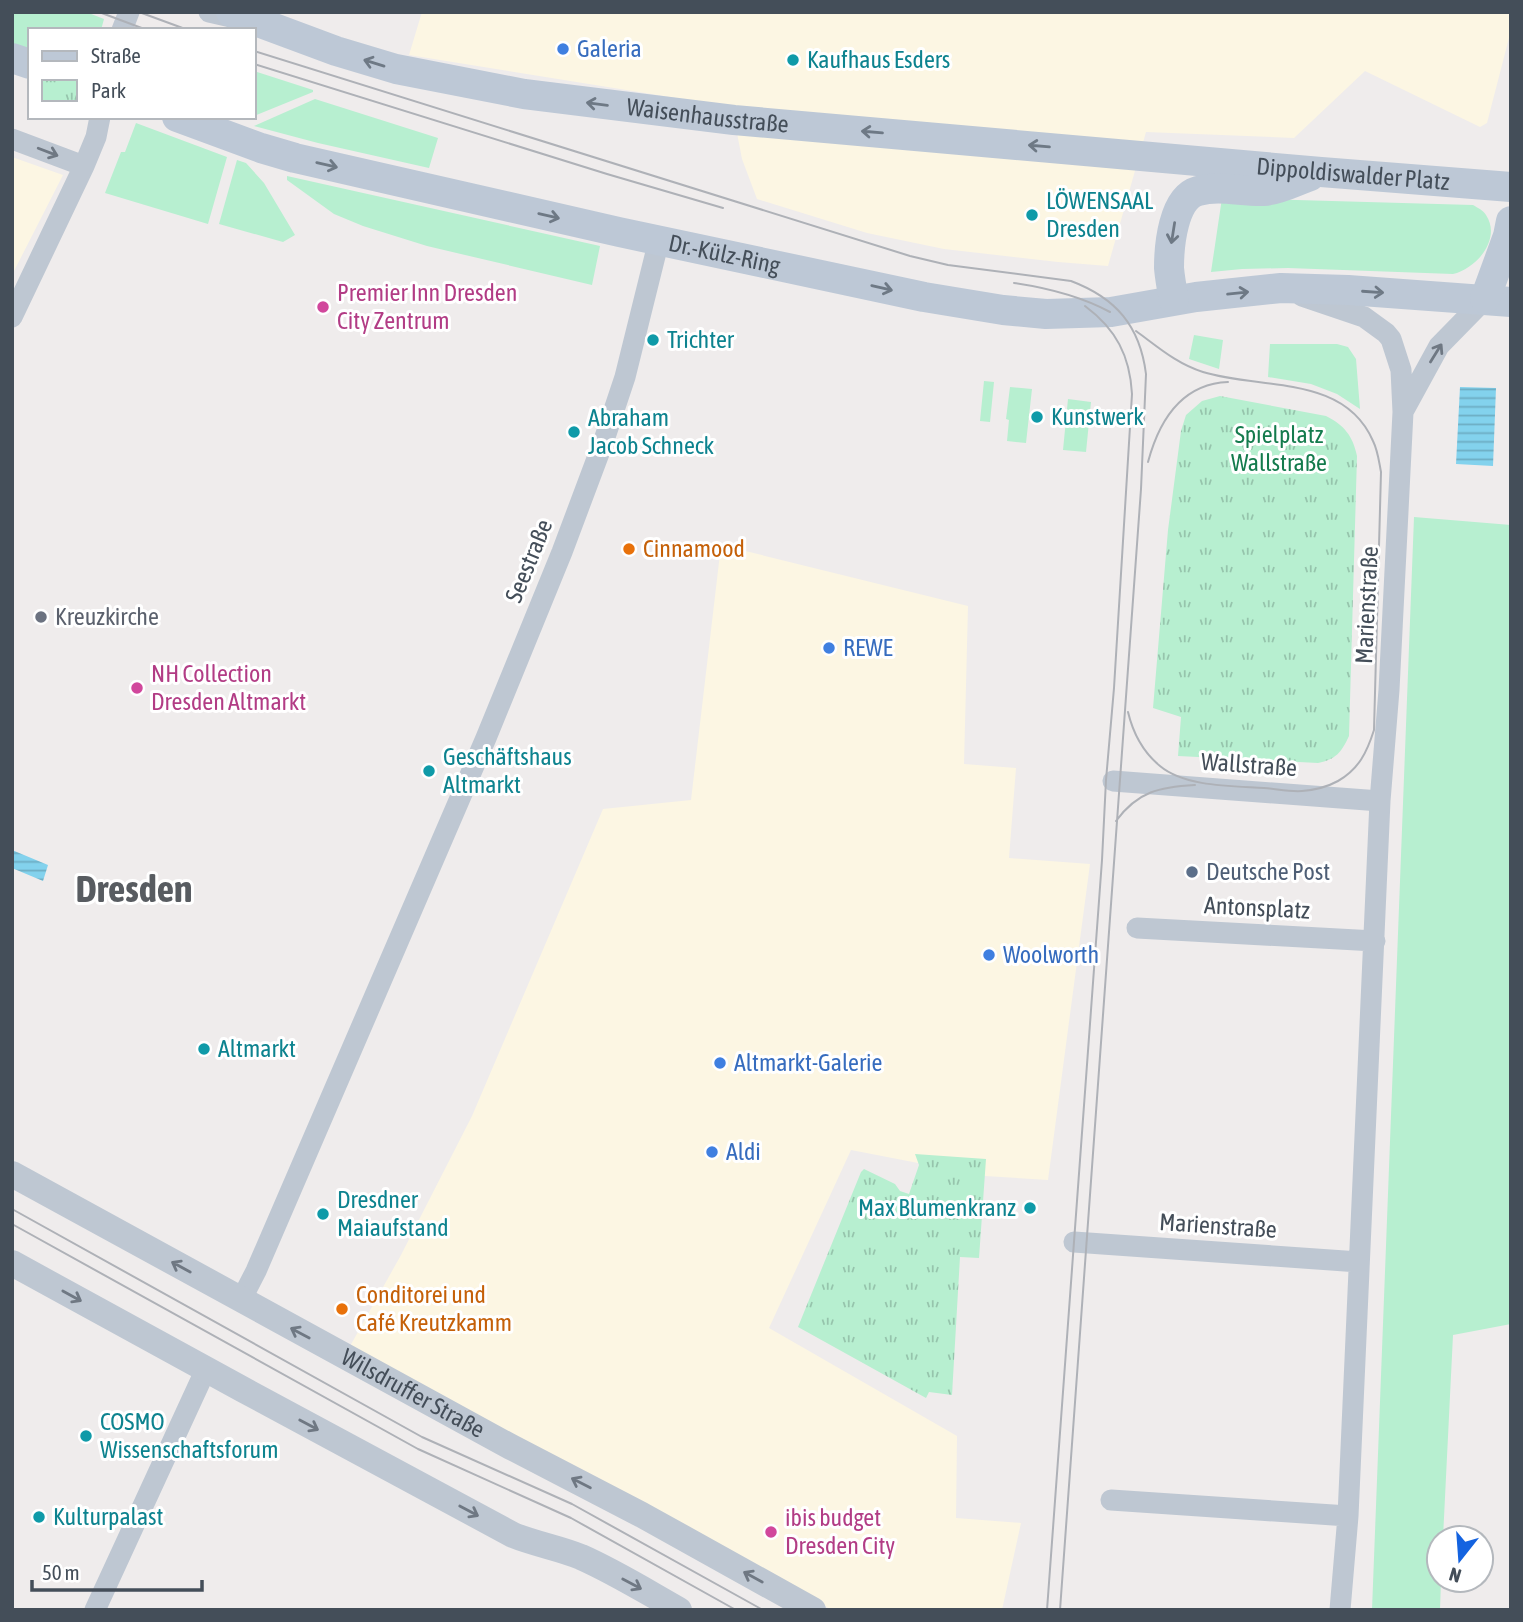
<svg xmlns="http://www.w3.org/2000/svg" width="1523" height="1622" font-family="'Asap Condensed',sans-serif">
  <defs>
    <pattern id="park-tufts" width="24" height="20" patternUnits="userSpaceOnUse" patternTransform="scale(1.75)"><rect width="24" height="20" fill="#b7efd0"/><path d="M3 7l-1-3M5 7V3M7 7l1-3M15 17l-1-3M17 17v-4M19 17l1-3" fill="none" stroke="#96c4ac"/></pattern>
    <pattern id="water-rules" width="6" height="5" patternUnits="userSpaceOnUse" patternTransform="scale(1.75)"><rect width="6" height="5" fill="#83d2ed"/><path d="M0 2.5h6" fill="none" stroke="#6dadc3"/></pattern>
  </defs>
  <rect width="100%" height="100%" fill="#efecec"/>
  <path fill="#fcf6e3" d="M422,12H1511V30L1487,123L1480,127L1365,71L1294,138L1146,132L1108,266L1058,262L944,249L867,233L757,199L742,159L732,107L409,55Z
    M12,157L63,175L12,275Z
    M721,545L968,606L964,764L1016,768L1009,858L1090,864L1048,1180L985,1176L851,1150L769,1328L957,1436L956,1518L1021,1523L1002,1610H832L349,1348L401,1255L472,1116L603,809L691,800Z"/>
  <path fill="#b7efd0" d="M12,12H86L104,19L101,30H30V50L12,44Z
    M254,71L313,90V92L254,116Z
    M315,99L438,138L429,168L318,143L254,126Z
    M136,123L227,157L208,224L105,193L121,152H125Z
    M237,160L246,163L264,183L295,235L283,242L219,224Z
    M287,176L600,246L592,285L427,246L363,226L334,214L287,180Z
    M1222,198L1473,205C1478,208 1483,210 1486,215C1502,239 1476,269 1453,274L1288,268L1242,269L1211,272Z
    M1194,335L1223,340L1219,369L1189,359Z
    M1270,344H1337L1348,347L1356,359L1360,409L1337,394L1311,384L1268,377Z
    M984,381L994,382L990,422L980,421Z
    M1010,387L1032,389L1026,443L1007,441L1009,420L1006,419Z
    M1068,399L1091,402L1086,452L1063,450Z
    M1414,517L1511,525V1324L1453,1335L1443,1538H1439V1580H1441L1440,1610H1372Z"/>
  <path fill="url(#park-tufts)" d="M1220,396L1326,416C1344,425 1353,436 1357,456L1349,736C1341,753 1336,759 1318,763L1178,756L1181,717L1153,708L1168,530L1181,431L1186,415L1202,401Z
    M915,1154L986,1159L979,1258L960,1257L952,1395L929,1392L926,1398L798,1327L861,1172L864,1169L895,1184L900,1191L909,1194L919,1165Z"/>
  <path fill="url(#water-rules)" d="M1460,387L1496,388L1493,466L1456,464Z
    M12,850L48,865L43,881L12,868Z"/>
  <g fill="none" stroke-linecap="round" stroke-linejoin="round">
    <path stroke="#bec7d2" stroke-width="21" d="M209,12L244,20
      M122,30L129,12
      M12,139L84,166
      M1302,296L1364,317L1386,333L1391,339L1401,370L1403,412L1389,690L1380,801L1348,1516L1340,1610
      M12,317L84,166L96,137L100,117
      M1404,410L1439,346L1485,299
      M1113,781L1380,801
      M1137,928L1375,941
      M1074,1242L1359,1262
      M241,1300L256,1271L486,738L562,552L604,440L625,377L659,240
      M1111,1500L1348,1516
      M95,1610L206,1369"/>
    <g stroke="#bec7d2" stroke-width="26">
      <path id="s1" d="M12,1174L511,1447L642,1515L813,1610"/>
      <path d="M12,1263L242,1389L513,1535C535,1544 559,1548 581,1557C615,1572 647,1592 679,1610"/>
    </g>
    <g stroke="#bdc8d6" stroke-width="30">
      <path id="s2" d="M231,12L336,51L396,69L524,94L734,120L1321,172L1511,187"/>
      <path d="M12,58L30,64"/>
      <path id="s3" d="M177,117L261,148L295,158L619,232L924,297L1003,310L1046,314L1111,312L1196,297L1281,288L1348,290L1511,302"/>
      <path d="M1485,299L1508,236L1511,221"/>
      <path d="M1174,300C1172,290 1170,279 1169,268C1169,246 1173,198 1198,191C1220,185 1242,192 1264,191C1279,190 1296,181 1310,176"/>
    </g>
    <path stroke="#aeb1b7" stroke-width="2" d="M99,12L147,30
      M139,12L188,30
      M254,51L910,256L948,265L1071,281C1116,298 1140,326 1146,374L1141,489L1060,1610
      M254,64L607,174L723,208
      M1014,283C1048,288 1080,296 1110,312
      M1148,462C1159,421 1181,384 1228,382
      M1128,712C1133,733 1143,752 1160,766C1185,787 1233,786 1264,788C1277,789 1290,792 1302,791C1315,790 1327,787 1338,781C1359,769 1367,752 1374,730L1381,472C1379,462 1378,451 1373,441C1344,374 1261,390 1203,372C1177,364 1158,347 1136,331
      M1116,821C1138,791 1160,787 1195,785
      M12,1209L422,1437L572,1504L763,1610
      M12,1224L418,1449L571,1518L736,1610
      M1047,1610L1102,860L1106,780L1114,688L1132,394C1130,356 1116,329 1085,306"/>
  </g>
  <defs><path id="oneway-shaft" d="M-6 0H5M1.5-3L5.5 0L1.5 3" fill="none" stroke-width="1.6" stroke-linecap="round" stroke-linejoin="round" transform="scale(1.75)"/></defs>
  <g stroke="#6e7985">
    <use href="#oneway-shaft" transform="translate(374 63) rotate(-163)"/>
    <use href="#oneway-shaft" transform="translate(597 104) rotate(-173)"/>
    <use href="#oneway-shaft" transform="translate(872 132) rotate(-175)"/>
    <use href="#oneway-shaft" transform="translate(1039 146) rotate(-175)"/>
    <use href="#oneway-shaft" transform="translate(327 165) rotate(13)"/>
    <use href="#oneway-shaft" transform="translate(549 216) rotate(13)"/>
    <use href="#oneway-shaft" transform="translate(1173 233) rotate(99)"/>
    <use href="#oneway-shaft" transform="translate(882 288) rotate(13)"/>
    <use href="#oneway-shaft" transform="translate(1373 292) rotate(4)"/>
    <use href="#oneway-shaft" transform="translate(1238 293) rotate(-6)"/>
  </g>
  <g stroke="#6f7883">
    <use href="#oneway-shaft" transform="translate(48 152) rotate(21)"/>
    <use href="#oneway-shaft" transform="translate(1436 353) rotate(-58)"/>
    <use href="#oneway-shaft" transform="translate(181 1267) rotate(-151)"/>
    <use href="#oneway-shaft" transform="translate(72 1296) rotate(29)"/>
    <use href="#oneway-shaft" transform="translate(300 1333) rotate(-152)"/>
    <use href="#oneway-shaft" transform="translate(309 1425) rotate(28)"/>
    <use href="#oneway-shaft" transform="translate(581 1483) rotate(-153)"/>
    <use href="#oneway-shaft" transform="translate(469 1511) rotate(28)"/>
    <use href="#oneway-shaft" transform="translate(753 1577) rotate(-151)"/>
    <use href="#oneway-shaft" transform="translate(632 1584) rotate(28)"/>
  </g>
  <g fill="#3f7fe0" stroke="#fff" stroke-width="2.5">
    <circle cx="563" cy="49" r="7"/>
    <circle cx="829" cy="648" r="7"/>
    <circle cx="989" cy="955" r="7"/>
    <circle cx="720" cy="1063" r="7"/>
    <circle cx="712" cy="1152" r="7"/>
  </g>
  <g fill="#0f9aa8" stroke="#fff" stroke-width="2.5">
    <circle cx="793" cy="60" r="7"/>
    <circle cx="1032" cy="215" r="7"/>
    <circle cx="653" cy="340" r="7"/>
    <circle cx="1037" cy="417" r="7"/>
    <circle cx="574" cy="432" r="7"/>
    <circle cx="429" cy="771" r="7"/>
    <circle cx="204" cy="1049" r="7"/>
    <circle cx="1030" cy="1208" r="7"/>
    <circle cx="323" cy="1214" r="7"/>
    <circle cx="86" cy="1436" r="7"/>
    <circle cx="39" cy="1517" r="7"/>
  </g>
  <g fill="#d1479c" stroke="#fff" stroke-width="2.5">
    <circle cx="323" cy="307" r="7"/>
    <circle cx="137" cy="688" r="7"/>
    <circle cx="771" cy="1532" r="7"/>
  </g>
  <g fill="#e8710a" stroke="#fff" stroke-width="2.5">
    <circle cx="629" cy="549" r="7"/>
    <circle cx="342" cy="1309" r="7"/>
  </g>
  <circle fill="#6b7280" stroke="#fff" stroke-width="2.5" cx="41" cy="617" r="7"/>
  <circle fill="#5c6f8a" stroke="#fff" stroke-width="2.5" cx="1192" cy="872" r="7"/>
  <g text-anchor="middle" stroke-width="6" stroke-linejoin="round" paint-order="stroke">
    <g font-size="24" fill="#366cbe" stroke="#fff" text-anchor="start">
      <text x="577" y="57">Galeria</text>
      <text x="843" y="656">REWE</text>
      <text x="1003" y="963">Woolworth</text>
      <text x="734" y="1071">Altmarkt-Galerie</text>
      <text x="726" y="1160">Aldi</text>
    </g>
    <g font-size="24" fill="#0d838f" stroke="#fff" text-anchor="start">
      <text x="807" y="68">Kaufhaus Esders</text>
      <text x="1046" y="209">LÖWENSAAL<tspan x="1046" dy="28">Dresden</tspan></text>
      <text x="667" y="348">Trichter</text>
      <text x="1051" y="425">Kunstwerk</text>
      <text x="588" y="426">Abraham<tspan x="588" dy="28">Jacob Schneck</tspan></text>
      <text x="443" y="765">Geschäftshaus<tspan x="443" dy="28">Altmarkt</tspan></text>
      <text x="218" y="1057">Altmarkt</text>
      <text x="337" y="1208">Dresdner<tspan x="337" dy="28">Maiaufstand</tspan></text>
      <text x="1016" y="1216" text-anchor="end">Max Blumenkranz</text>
      <text x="100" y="1430">COSMO<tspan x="100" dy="28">Wissenschaftsforum</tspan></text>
      <text x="53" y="1525">Kulturpalast</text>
    </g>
    <g font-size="24" fill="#444e59" stroke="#fff">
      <text dy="8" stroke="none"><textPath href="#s2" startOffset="490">Waisenhausstraße</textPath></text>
      <text dy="8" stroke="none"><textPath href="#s2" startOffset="1138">Dippoldiswalder Platz</textPath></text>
      <text dy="8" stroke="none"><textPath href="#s3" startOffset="565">Dr.-Külz-Ring</textPath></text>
      <text transform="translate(529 561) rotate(-68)" y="8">Seestraße</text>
      <text transform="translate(1367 605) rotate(-87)" y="8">Marienstraße</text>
      <text transform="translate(1249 765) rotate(4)" y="8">Wallstraße</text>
      <text transform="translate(1257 908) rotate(3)" y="8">Antonsplatz</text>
      <text transform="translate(1218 1226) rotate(4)" y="8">Marienstraße</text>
      <text dy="8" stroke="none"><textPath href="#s1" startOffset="457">Wilsdruffer Straße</textPath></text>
    </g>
    <g font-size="24" fill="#b23c85" stroke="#fff" text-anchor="start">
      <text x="337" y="301">Premier Inn Dresden<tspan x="337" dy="28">City Zentrum</tspan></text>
      <text x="151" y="682">NH Collection<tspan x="151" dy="28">Dresden Altmarkt</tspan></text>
      <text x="785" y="1526">ibis budget<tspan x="785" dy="28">Dresden City</tspan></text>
    </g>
    <g font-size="24" fill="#147b4d" stroke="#fff">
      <text x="1279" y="443">Spielplatz<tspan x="1279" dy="28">Wallstraße</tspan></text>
    </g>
    <g font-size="24" fill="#c56008" stroke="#fff" text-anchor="start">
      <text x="643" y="557">Cinnamood</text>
      <text x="356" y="1303">Conditorei und<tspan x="356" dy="28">Café Kreutzkamm</tspan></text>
    </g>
    <g font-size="24" fill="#5b616d" stroke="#fff" text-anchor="start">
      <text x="55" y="625">Kreuzkirche</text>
    </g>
    <g font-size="24" fill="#4e5e75" stroke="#fff" text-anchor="start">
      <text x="1206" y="880">Deutsche Post</text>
    </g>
    <g font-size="38" font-weight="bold" fill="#585c61" stroke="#fff">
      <text x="134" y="902">Dresden</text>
    </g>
  </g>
  <rect width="1523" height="1622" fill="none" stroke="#444e59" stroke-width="28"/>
  <rect x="28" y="28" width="228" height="91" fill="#ffffff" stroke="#b4b8bd" stroke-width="2"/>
  <rect x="42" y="51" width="35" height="10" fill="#bdc8d6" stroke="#b4b8bd" stroke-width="2"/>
  <text x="91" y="63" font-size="21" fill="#444e59">Straße</text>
  <rect x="42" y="80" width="35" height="21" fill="url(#park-tufts)" stroke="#b4b8bd" stroke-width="2"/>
  <text x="91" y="98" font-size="21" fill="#444e59">Park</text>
  <g transform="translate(1460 1559) rotate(197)"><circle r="33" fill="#ffffff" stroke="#b4b8bd" stroke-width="2"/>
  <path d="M0-5L12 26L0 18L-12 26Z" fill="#1463e0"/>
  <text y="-10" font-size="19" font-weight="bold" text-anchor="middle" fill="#444e59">N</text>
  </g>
  <path d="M32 1580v10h170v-10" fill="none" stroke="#444e59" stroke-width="3.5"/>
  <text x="42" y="1580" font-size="21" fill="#444e59" stroke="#ffffff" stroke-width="5" paint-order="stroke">50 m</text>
</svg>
